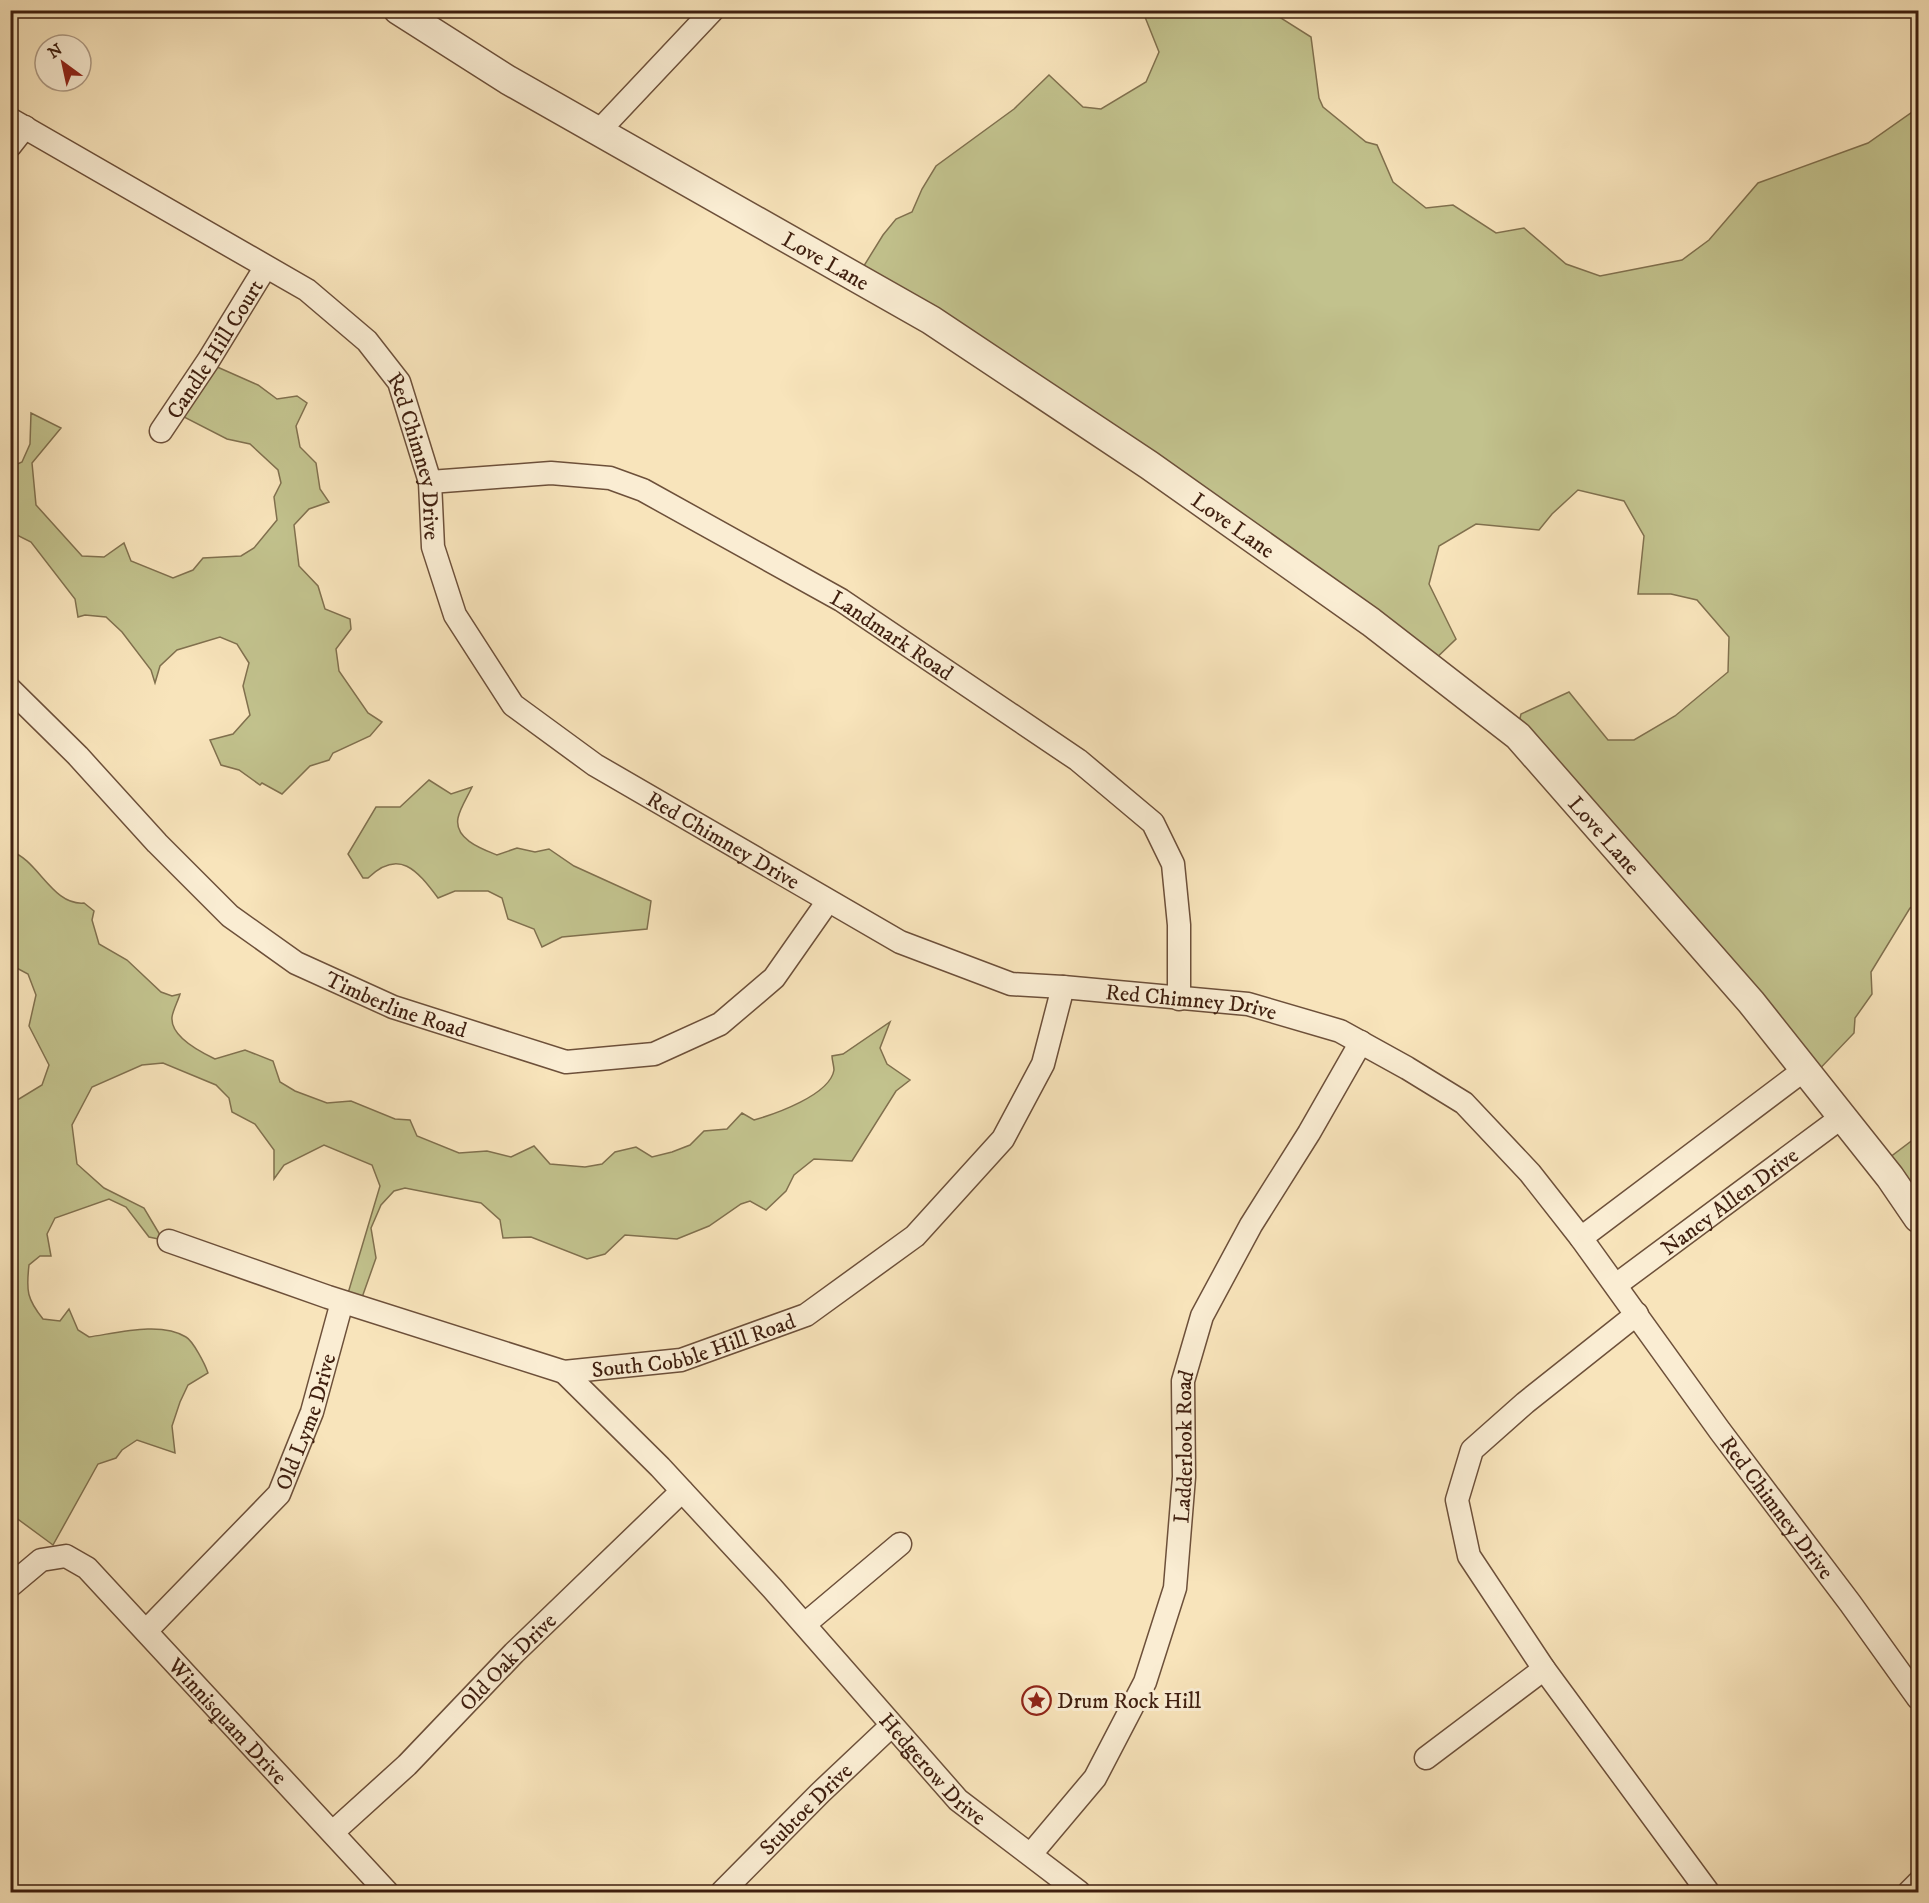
<svg xmlns="http://www.w3.org/2000/svg" width="1929" height="1903" font-family="'IM FELL DW Pica',serif">
  <rect width="100%" height="100%" fill="#f8e4bb"/>
  <filter id="stains"><feTurbulence type="fractalNoise" baseFrequency=".00333" numOctaves="4"/><feColorMatrix values="0 0 0 0 .2 0 0 0 0 .09 0 0 0 0 .02 0 0 0 .5 -.17"/></filter>
  <radialGradient id="worn" r=".72"><stop offset=".6" stop-color="#630" stop-opacity="0"/><stop offset="1" stop-color="#630" stop-opacity=".3"/></radialGradient>
  <path fill="#c2c28d" stroke="#80704e" stroke-width="1.5" d="M1128,11H1272L1276,15L1311,37L1319,98L1323,107L1366,142L1377,145L1393,182L1426,208L1453,205L1496,233L1524,228L1566,264L1600,276L1682,260L1709,240L1758,183L1868,143L1918,108V903L1910,908L1871,972L1872,994L1855,1018L1854,1033L1811,1078L1516,735L1521,714L1569,692L1608,740H1634L1675,716L1728,672L1729,637L1697,600L1671,594H1638L1644,536L1624,501L1578,490L1552,514L1539,530L1476,524L1439,546L1429,584L1456,639L1428,666L857,277L883,235L896,219L912,212L922,189L936,166L1014,109L1049,75L1083,107L1101,109L1146,82L1159,52L1145,17Z
    M206,362L258,385L277,399L297,396L307,403L296,426L300,447L316,463L320,489L329,502L309,509L294,525L299,566L318,586L325,609L350,619L351,629L336,649L339,671L368,713L382,722L370,736L333,753L329,760L310,766L282,794L262,783L260,785L239,770L221,765L210,740L233,734L250,715L243,686L249,663L237,644L220,637L177,650L160,666L155,683L151,670L122,632L106,617L85,615L78,617L75,599L31,542L17,535H11V467L22,462L30,444L31,413L61,428L32,463L36,505L82,556L104,557L124,543L131,561L173,578L193,570L203,558L241,556L254,548L277,520L274,497L281,483L278,470L250,444L227,439L182,416Z
    M429,780L451,794L472,787C468,796 460,808 458,818C454,839 482,849 497,855L517,848L535,852L549,849L574,866L651,901L647,929L562,937L542,947L534,929L508,919L502,898L488,891H455L438,898C417,870 399,848 368,878H363L348,854L376,807H400Z
    M10,851C38,859 52,906 84,903L94,911L92,920L99,944L127,960L161,992L172,996L180,994C178,1001 173,1010 172,1017C170,1037 200,1052 215,1059L245,1050L273,1061L280,1082L295,1091L327,1103L351,1101L395,1119L410,1120L417,1136L459,1153L487,1151L511,1157L534,1146L550,1164L585,1167L602,1164L615,1152L636,1147L652,1157L672,1152L690,1145L704,1131L727,1129L742,1113L754,1120C775,1114 830,1095 834,1070C834,1066 832,1060 832,1056L843,1054L890,1022L880,1048L887,1064L910,1080L896,1091L852,1161L814,1159L794,1175L786,1191L766,1210L750,1201L741,1204L709,1226L677,1239L625,1235L605,1254L587,1259L531,1237L503,1238L500,1220L481,1203L405,1188L394,1191L381,1205L371,1228L376,1258L359,1306L346,1300L380,1186L372,1165L324,1145L284,1165L274,1179V1150L255,1124L232,1112L229,1098L216,1085L163,1063L142,1065L92,1087L72,1125L77,1164L104,1188L144,1208L163,1240L149,1237L126,1207L109,1199L55,1218L47,1234L51,1256H40L29,1265C26,1291 27,1299 43,1319L60,1321L69,1309L78,1330L89,1337C117,1333 161,1321 186,1337C193,1341 205,1364 208,1373L188,1385L180,1402L172,1426L175,1453L137,1440L122,1450L116,1458L98,1464L53,1545L15,1517L11,1510V1101L19,1099L42,1085L49,1065L29,1026L36,995L28,974L11,965Z
    M1918,1136V1220L1881,1164Z"/>
  <g fill="none" stroke-linecap="round" stroke-linejoin="round">
    <defs>
      <g id="minor">
        <path id="s1" d="M10,119L307,290L367,341L399,382L430,482L433,547L455,615L513,705L595,765L900,942L1011,984L1063,987L1248,1004L1340,1031L1407,1068L1464,1103L1530,1173L1581,1238L1720,1431L1850,1603L1918,1698"/>
        <path d="M598,132L713,10"/>
        <path d="M10,146L25,127"/>
        <path id="s2" d="M161,431L208,361L265,268"/>
        <path id="s3" d="M430,482L551,473L610,478L643,490L841,600L1078,760L1153,823L1173,864L1179,925V999"/>
        <path id="s4" d="M10,689L78,756L157,843L230,916L296,963L393,1007L566,1062L654,1054L720,1024L774,978L828,901"/>
        <path d="M1581,1238L1804,1070"/>
        <path id="s5" d="M169,1241L328,1297L564,1372L681,1360L806,1315L915,1236L1003,1139L1043,1064L1063,987"/>
        <path id="s6" d="M1616,1285L1842,1117"/>
        <path d="M1637,1314L1525,1403L1472,1450L1457,1500L1469,1556L1544,1669L1708,1892"/>
        <path id="s7" d="M564,1372L660,1467L772,1588L958,1800L1079,1892"/>
        <path id="s8" d="M10,1586L41,1560L66,1556L87,1568L387,1892"/>
        <path d="M805,1624L900,1544"/>
        <path id="s9" d="M146,1631L279,1494L312,1412L342,1302"/>
        <path d="M1426,1758L1544,1669"/>
        <path id="s10" d="M333,1832L407,1765L514,1653L682,1491"/>
        <path id="s11" d="M1031,1854L1095,1778L1145,1682L1175,1588L1184,1477L1183,1381L1202,1316L1251,1225L1309,1133L1361,1042"/>
        <path id="s12" d="M722,1892L820,1793L891,1726"/>
        <path d="M1909,1892L1918,1883"/>
      </g>
      <g id="tertiary">
        <path id="s13" d="M398,10L508,80L931,320L1149,465L1371,622L1518,736L1751,1002L1890,1177L1918,1218"/>
      </g>
    </defs>
    <use href="#minor" stroke="#6d503a" stroke-width="25"/>
    <use href="#tertiary" stroke="#6d503a" stroke-width="31"/>
    <use href="#minor" stroke="#faedd3" stroke-width="22"/>
    <use href="#tertiary" stroke="#faedd3" stroke-width="28"/>
  </g>
  <defs>
    <symbol id="sight-ring" viewBox="-11 -11 22 22"><circle r="9.5" fill="#faedd3" stroke="#8f2418" stroke-width="1.5"/><path d="M0-6L1.8-2.2L6-1.7L2.9 1.2L3.7 5.4L0 3.3L-3.7 5.4L-2.9 1.2L-6-1.7L-1.8-2.2Z" fill="#8f2418"/></symbol>
  </defs>
  <g fill-rule="evenodd">
    <use href="#sight-ring" x="1020" y="1684" width="33" height="33"/>
  </g>
  <g text-anchor="middle" stroke-width="6" stroke-linejoin="round" paint-order="stroke">
    <g font-size="22" fill="#3f1f0f" stroke="#faedd3">
      <text dy="8" stroke="none"><textPath href="#s13" startOffset="496">Love Lane</textPath></text>
      <text dy="8" stroke="none"><textPath href="#s2" startOffset="98">Candle Hill Court</textPath></text>
      <text dy="8" stroke="none"><textPath href="#s1" startOffset="550">Red Chimney Drive</textPath></text>
      <text dy="8" stroke="none"><textPath href="#s13" startOffset="982">Love Lane</textPath></text>
      <text dy="8" stroke="none"><textPath href="#s3" startOffset="504">Landmark Road</textPath></text>
      <text dy="8" stroke="none"><textPath href="#s13" startOffset="1468">Love Lane</textPath></text>
      <text dy="8" stroke="none"><textPath href="#s1" startOffset="1072">Red Chimney Drive</textPath></text>
      <text dy="8" stroke="none"><textPath href="#s1" startOffset="1576">Red Chimney Drive</textPath></text>
      <text dy="8" stroke="none"><textPath href="#s4" startOffset="506">Timberline Road</textPath></text>
      <text dy="8" stroke="none"><textPath href="#s6" startOffset="141">Nancy Allen Drive</textPath></text>
      <text dy="8" stroke="none"><textPath href="#s5" startOffset="549">South Cobble Hill Road</textPath></text>
      <text dy="8" stroke="none"><textPath href="#s9" startOffset="268">Old Lyme Drive</textPath></text>
      <text dy="8" stroke="none"><textPath href="#s11" startOffset="448">Ladderlook Road</textPath></text>
      <text dy="8" stroke="none"><textPath href="#s1" startOffset="2384">Red Chimney Drive</textPath></text>
      <text dy="8" stroke="none"><textPath href="#s10" startOffset="244">Old Oak Drive</textPath></text>
      <text dy="8" stroke="none"><textPath href="#s8" startOffset="298">Winnisquam Drive</textPath></text>
      <text dy="8" stroke="none"><textPath href="#s7" startOffset="542">Hedgerow Drive</textPath></text>
      <text dy="8" stroke="none"><textPath href="#s12" startOffset="118">Stubtoe Drive</textPath></text>
    </g>
    <g font-size="22" fill="#3f1f0f" stroke="#faedd3" text-anchor="start">
      <text x="1057" y="1708">Drum Rock Hill</text>
    </g>
  </g>
  <rect width="1929" height="1903" fill="none" stroke="#f8e4bb" stroke-width="36"/>
  <rect x="12" y="12" width="1905" height="1879" fill="none" stroke="#3f1f0f" stroke-width="3"/>
  <rect x="18" y="18" width="1893" height="1867" fill="none" stroke="#3f1f0f" stroke-width="1.5"/>
  <g transform="translate(63 63) rotate(327)"><circle r="28" fill="#faedd3" stroke="#af9b85" stroke-width="1.5"/>
  <path d="M0-4.5L10 22L0 15L-10 22Z" fill="#8f2418"/>
  <text y="-9" font-size="16" font-weight="bold" text-anchor="middle" fill="#3f1f0f">N</text>
  </g>
  <rect width="100%" height="100%" filter="url(#stains)"/>
  <rect width="100%" height="100%" fill="url(#worn)"/>
</svg>
